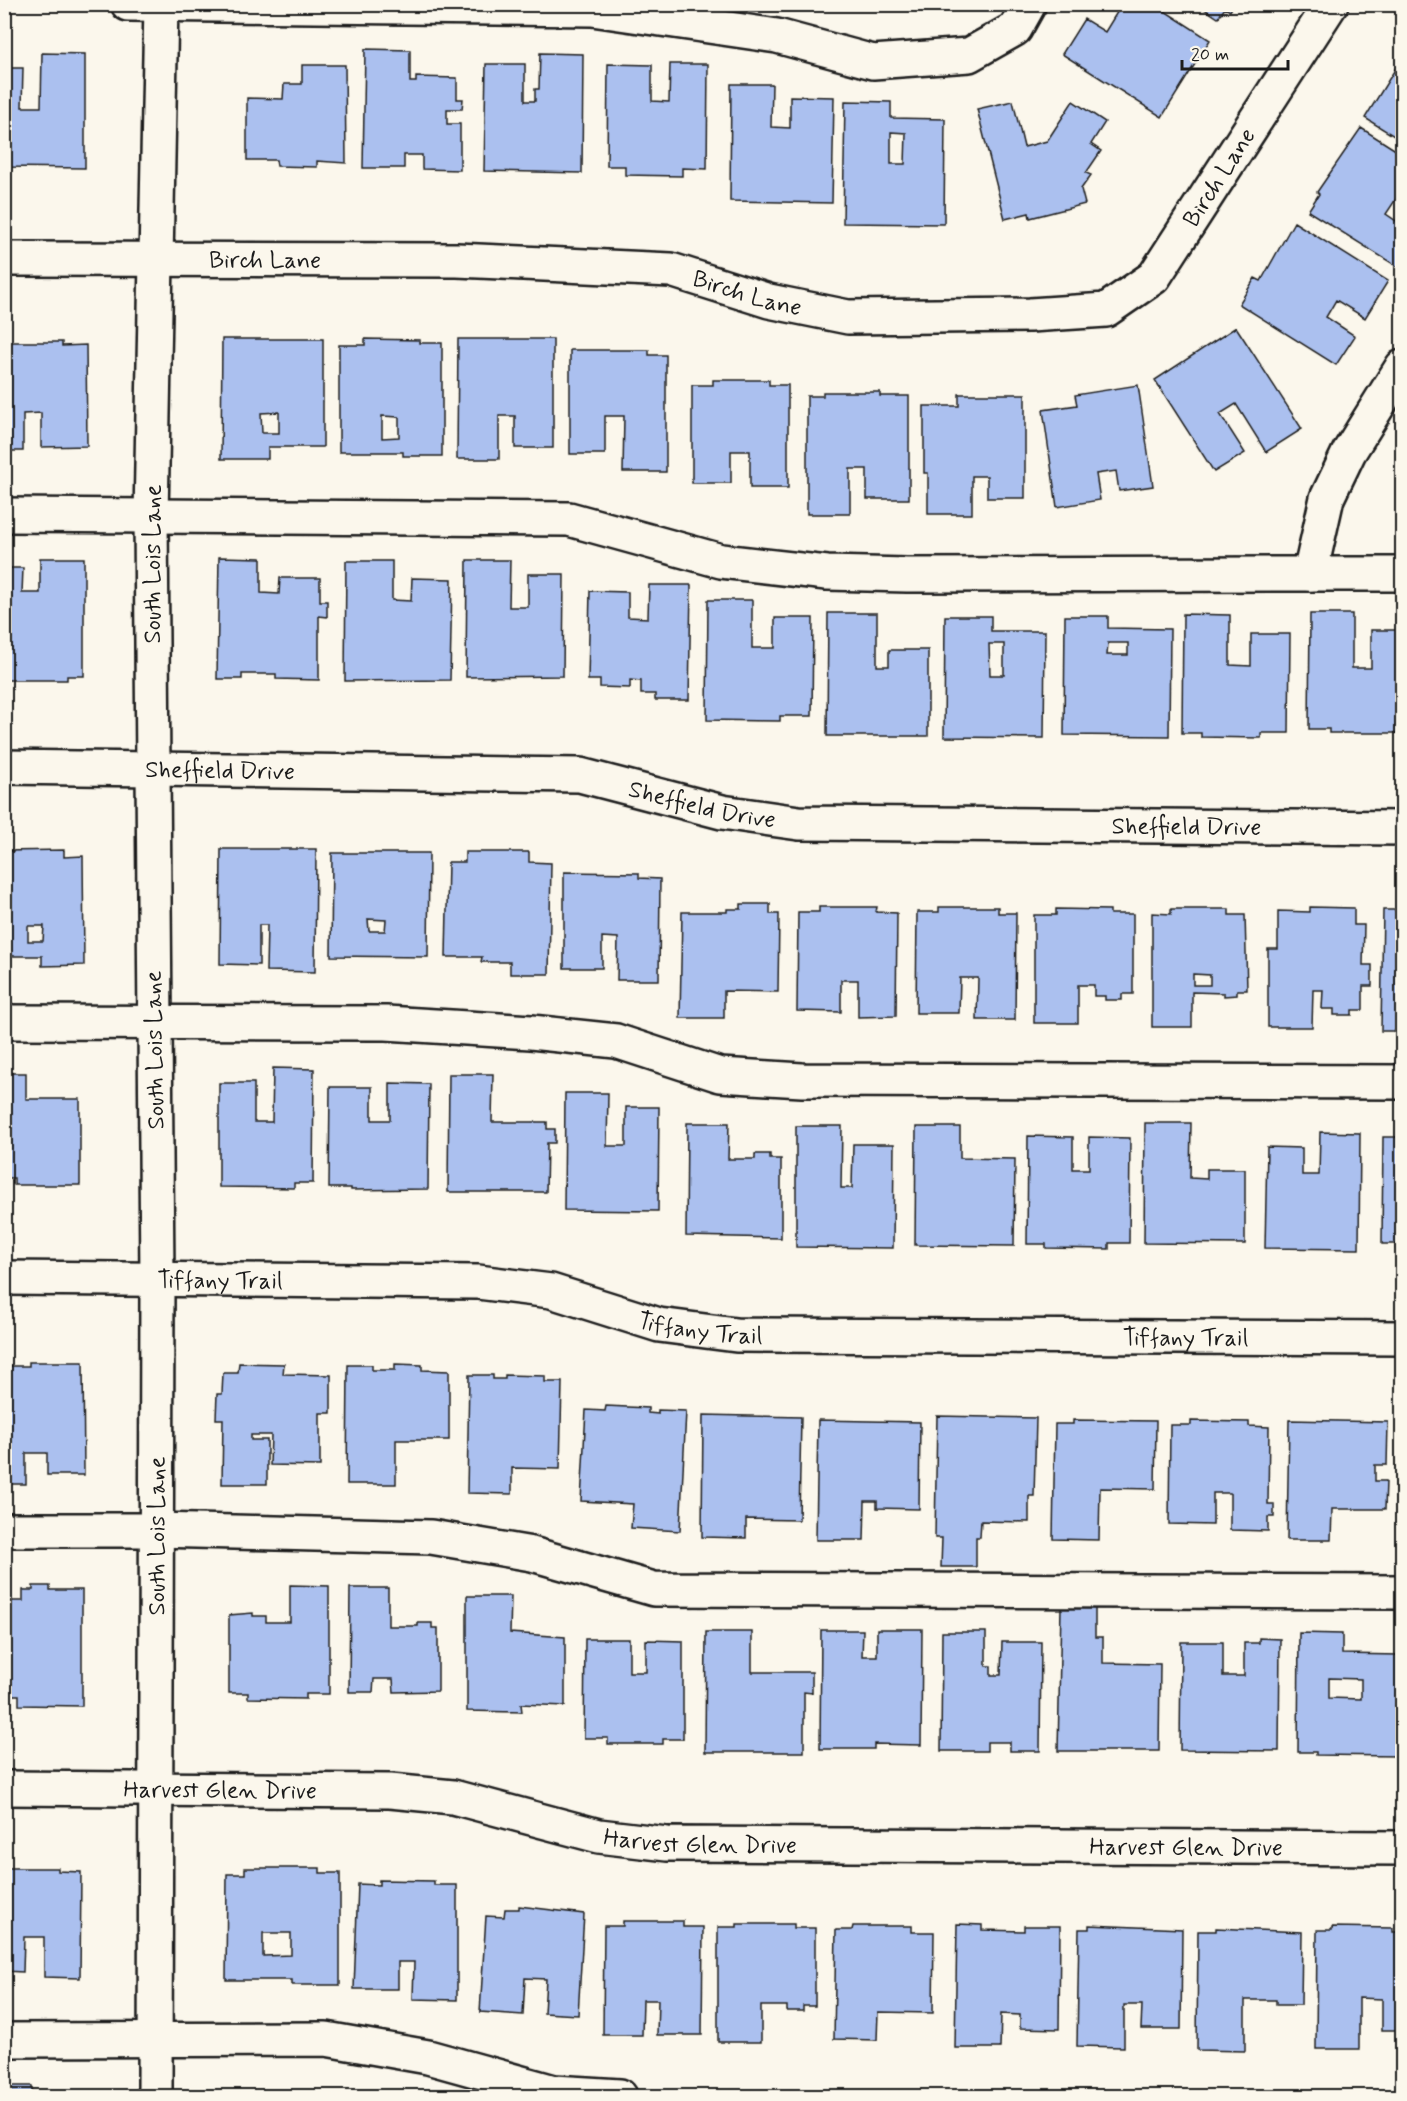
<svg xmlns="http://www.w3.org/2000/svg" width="1407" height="2101" font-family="Mynerve,sans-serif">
  <rect width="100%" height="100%" fill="#fbf7ec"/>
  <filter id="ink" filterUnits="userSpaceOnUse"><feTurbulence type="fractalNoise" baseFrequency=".0167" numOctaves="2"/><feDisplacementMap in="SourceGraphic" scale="12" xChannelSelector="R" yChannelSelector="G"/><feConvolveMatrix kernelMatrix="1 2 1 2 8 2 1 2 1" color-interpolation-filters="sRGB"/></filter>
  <g filter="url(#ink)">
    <path fill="#abc0ef" stroke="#1c1c1c" stroke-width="1.5" fill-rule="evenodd" d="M1122,4H1154L1210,40L1162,117L1062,54L1084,19L1105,32Z
      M1197,4H1234L1230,11L1225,8L1218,18Z
      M365,49L410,50V82H416V77L457,78V99H463L462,109H447V124H460V170L422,169V155H404V168H363Z
      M42,53L85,54V168L4,167V68H23L22,107H41Z
      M540,53L583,54L582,173L484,171L486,64H525V101H535V89H539Z
      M1402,58V141L1365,118Z
      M608,64L652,65V101L669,102L670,64H708L707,169L682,168V176L625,175V166H607Z
      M302,65H345L346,163L317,161V167L277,166L276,160H247V98L283,99L284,84H302Z
      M731,84H772L771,127L790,128V96L834,97L832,203L730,201Z
      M845,101L891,102V118L945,119L944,224L843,223ZM891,132L906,133L905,164H891Z
      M1013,101L1024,147L1047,141L1073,101L1105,122L1091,144L1101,151L1086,173L1091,175L1081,189L1085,204L1030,218L1029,213L1005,219L977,109Z
      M1361,128L1402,154V203L1396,199L1386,214L1402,225V260L1398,267L1308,211L1319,194L1317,192Z
      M1294,222L1388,281L1365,318L1336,300L1326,317L1355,336L1336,365L1239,304L1255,278L1261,281Z
      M1236,327L1302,429L1266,452L1236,404L1220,414L1245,453L1214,472L1155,380Z
      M222,339H323V447H268V459H221ZM279,412V433H262L261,413Z
      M365,339L420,340V343H442V456H403V452H339V345H365ZM382,416L399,417V437L382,438Z
      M458,339H553V448H515V416H499V459H457Z
      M5,342H62V346L86,345L87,446L41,447V413L23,414V451H4Z
      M570,350H649V355H666V472H623L624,416H605V454H570Z
      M713,380H769V385H788V488H750V451H731V483H692V385H713Z
      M1138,385L1153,486L1119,491L1116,471L1096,474L1100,500L1057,507L1043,410L1077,405L1075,395Z
      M823,392H880V396H909V499H867V469H850V514H807V396H823Z
      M959,394H1025V498H987V476H972V514H928V473H924V406H959Z
      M219,557L261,558V593L279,594L280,578H320V601H327V617L319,616V680L276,679V674H242V679H217Z
      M40,558H84V676H67V680H6L4,568H23L22,593H40Z
      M467,560H510L509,607H528V574H564L563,676L466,677Z
      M346,561H392V600L411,601L412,578L452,579L450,680L345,681Z
      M649,585H691L689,700H655V694H641V681L630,680V688L600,687V680H588L590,591L628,592V617L648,618Z
      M708,600H752V648H775V618H813L812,716H780V721L707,720Z
      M828,613H877V666H889V650H928V736H827Z
      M1183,614L1230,615V665L1251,666V634H1290L1289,733H1261V738L1201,737V733H1182Z
      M1310,614H1352V668H1371V630H1402V733H1329V729H1309Z
      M945,616H991V631H1045L1044,738L944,737ZM989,644H1004V675H990Z
      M1065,616H1108V628L1170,629L1169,736L1064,735ZM1108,643H1128V655H1107Z
      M221,849H316L315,972L266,971L267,925H259V965L220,964Z
      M64,850V857L83,856L84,965L42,966V956H4V851ZM28,926H44L43,941H28Z
      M465,852H529V862L551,863L549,974H510V962H481L482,957H446L448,862H465Z
      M332,853H429L428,957L331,956ZM368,919L386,920L385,931H369Z
      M564,872L639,873V878L660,879L659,980H617L618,938L602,937V968H564Z
      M741,904H770V914H779L778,992L724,991V1018H680L682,912H727V909H741Z
      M819,907H877L876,912L897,913L896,1016L858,1017V980H841V1012L797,1011L798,912H819Z
      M939,907H998V913H1016L1015,1020H977L978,978H960L959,1013H916L917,912H939Z
      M1310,907L1354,908V925H1364L1363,965H1372V986H1363V1010H1352V1015H1334V1009H1322L1323,990H1313L1312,1027H1268V949H1278V911L1310,912Z
      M1056,909L1110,910V914H1133V994H1122V1000H1105V996H1094V985H1078V1023H1034V915H1056Z
      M1171,909H1229V915H1245L1247,990H1237V995L1224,996V993L1192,992V1027H1152V913L1171,914ZM1193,974L1210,975V985H1193Z
      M1383,910H1402V1031H1381Z
      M273,1068L314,1069L313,1183H294V1188L219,1187V1083H254V1122H272Z
      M4,1073H26V1099H80V1185H14V1178H4Z
      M449,1074H493L492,1122H547V1129H555V1143H547L546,1192H448Z
      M390,1083L429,1084L428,1189L351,1190V1188H329L330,1087H372V1120H390Z
      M565,1093H608L607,1146H626V1107H659L658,1211L564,1210Z
      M687,1123H729L728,1159H755V1154H770V1159H781V1238L686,1236Z
      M1145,1123H1191L1190,1178L1207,1179V1169H1245V1244L1144,1243Z
      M796,1126H842L841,1188H852L853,1144H894L893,1248L796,1247Z
      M916,1127H960V1158L1015,1159L1014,1246L915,1245Z
      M1320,1132L1360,1133L1359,1249L1265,1248L1267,1147L1302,1148V1175H1319Z
      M1028,1136L1073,1137V1169H1089V1137L1130,1138L1129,1243H1109V1249L1046,1248V1244H1027Z
      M1383,1137H1402V1249H1396V1244H1382Z
      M29,1362H83L84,1475H47V1453H26V1484H4V1377H8V1366H29Z
      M239,1363L284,1364L283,1374L331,1375V1413H320V1466L270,1465L271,1435H251V1440H267V1484H222L223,1419H216L217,1394H222L223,1373H238Z
      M395,1364L422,1365V1370L449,1371V1440H396V1484H347L348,1365H372V1370H395Z
      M469,1375H493V1379H505V1375L545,1376V1382H562L560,1469L512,1468V1494L467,1493Z
      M606,1406L648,1408V1413L658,1414V1410L686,1411L680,1531L631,1528L633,1504L581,1501L586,1410L605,1411Z
      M703,1415L801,1417L799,1520L746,1519V1538L702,1537Z
      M937,1416L1036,1418L1034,1496H1029V1522L981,1521L980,1537H976V1567H941L942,1538H935Z
      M818,1420L920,1422L919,1509L877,1508V1501H865L864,1540H816Z
      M1073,1420L1156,1421L1155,1489L1100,1488L1099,1540L1053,1539L1055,1424H1073Z
      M1289,1420L1388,1422L1387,1465H1375V1481H1386L1385,1509H1332L1331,1540H1287Z
      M1191,1421L1249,1422V1426L1269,1427L1268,1504H1274V1517H1268V1531L1230,1530V1493H1213V1525L1169,1524L1170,1425H1191Z
      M290,1585L329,1586V1694H306V1699L248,1698V1693H229V1615L253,1613V1616H266V1622H290Z
      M33,1586H50V1590H82V1706L19,1705V1695H4V1601H23V1590H33Z
      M350,1588H388V1626H418V1623H432V1628H438V1691L394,1692L393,1679H374L373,1692H349Z
      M467,1596H511L510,1633L565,1637V1706L521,1704L522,1712L467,1711Z
      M1061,1607H1095V1637H1103V1663L1160,1664L1159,1751H1058Z
      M877,1629H922L921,1745L874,1744V1749H820L821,1630H863L862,1656H877Z
      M706,1632H752V1672H812V1693L804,1692V1752H705Z
      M942,1632H986V1666H991V1675H1001L1002,1642H1041L1040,1751H1010V1742H987V1751H941Z
      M1299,1633L1342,1634V1654L1399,1655V1756L1316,1755V1752H1298ZM1329,1678L1361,1679V1699L1329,1698Z
      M1259,1638L1280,1639L1279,1751L1180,1750L1181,1642H1223V1676H1244V1643H1259Z
      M585,1639H629V1672H646V1640L683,1641V1739H663V1744H608V1738H584Z
      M4,1868H58V1871L81,1872L80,1978L44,1977V1937H24L23,1972L4,1971Z
      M245,1868H320V1873H340V1985H292V1980H226L227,1874H245ZM263,1933H291V1955L263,1956Z
      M379,1880L434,1881V1885H457V2000L413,1999L414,1962H398V1989H354L358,1884L379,1885Z
      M519,1906L584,1914L578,2015L544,2013L546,1979L525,1978L523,2015L480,2012L486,1916L504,1917L505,1909H519Z
      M623,1921H683V1927H703L702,2035H657L658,2000H643L642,2035H603L604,1926H623Z
      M737,1924H794V1928H815V2006H803V2011H787V2006H761V2042H718V1927H737Z
      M957,1924L982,1925V1930L1024,1931V1926H1060L1059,2029L1020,2028V2015L1001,2014L1000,2048H955Z
      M1089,1925L1182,1929L1181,2029H1141L1142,2005H1124V2047L1077,2046L1079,1929H1089Z
      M853,1926H912V1932H934L933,2013L878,2012L877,2040L834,2039L836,1930H852Z
      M1332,1927L1393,1928V1932H1402V2030H1382V1999L1359,1998V2049H1316L1317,1930H1332Z
      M1216,1928L1302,1932L1301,2005H1276V2000H1245V2051L1197,2050L1198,1931H1216Z
      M4,2086H32V2096H4Z
      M480,2091H516L517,2096H479Z"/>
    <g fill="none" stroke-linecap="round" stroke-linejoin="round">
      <defs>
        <g id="minor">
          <path d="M128,4L592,9L777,36L873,62L969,55L1015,29L1029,4"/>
          <path id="s1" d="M4,259L457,260L671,270L769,301L848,317L1030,315L1106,310L1154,277L1331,4"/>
          <path d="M4,515L569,519L721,561L827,573L907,575L1310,574L1327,498L1349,452L1402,367"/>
          <path d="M1310,574H1402"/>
          <path id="s2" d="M4,767L580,775L722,812L799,823L1402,828"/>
          <path d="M4,1022L386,1023L531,1032L616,1041L720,1075L802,1080L1402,1082"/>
          <path id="s3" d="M4,1278L478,1282L551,1291L659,1325L736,1335L1402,1338"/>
          <path d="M4,1530H157L431,1537L532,1554L654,1589L1402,1592"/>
          <path id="s4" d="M4,1788L390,1791L453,1797L599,1836L667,1844L1402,1848"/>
          <path d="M4,2040L326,2039L428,2057L554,2092L620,2096"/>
          <path id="s5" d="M155,2096L157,1279L151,516L161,4"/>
        </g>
      </defs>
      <use href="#minor" stroke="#1c1c1c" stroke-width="38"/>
      <use href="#minor" stroke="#fbf7ec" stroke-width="33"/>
    </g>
  </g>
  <g text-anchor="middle" stroke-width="4.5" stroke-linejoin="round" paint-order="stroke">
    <g font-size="24" fill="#1c1c1c" stroke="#fbf7ec">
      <text dy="8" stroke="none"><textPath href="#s1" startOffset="1286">Birch Lane</textPath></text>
      <text dy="8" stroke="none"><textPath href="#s1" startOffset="261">Birch Lane</textPath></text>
      <text dy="8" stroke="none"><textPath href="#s1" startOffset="747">Birch Lane</textPath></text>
      <text transform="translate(152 564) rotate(-90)" y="8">South Lois Lane</text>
      <text dy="8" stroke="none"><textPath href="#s2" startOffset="216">Sheffield Drive</textPath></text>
      <text dy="8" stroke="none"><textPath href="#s2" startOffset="702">Sheffield Drive</textPath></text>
      <text dy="8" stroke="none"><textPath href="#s2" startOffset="1188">Sheffield Drive</textPath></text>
      <text transform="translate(154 1050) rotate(-91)" y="8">South Lois Lane</text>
      <text dy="8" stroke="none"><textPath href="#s3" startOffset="216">Tiffany Trail</textPath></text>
      <text dy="8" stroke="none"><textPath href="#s3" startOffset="702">Tiffany Trail</textPath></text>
      <text dy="8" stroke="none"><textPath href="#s3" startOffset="1188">Tiffany Trail</textPath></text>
      <text dy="8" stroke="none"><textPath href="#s5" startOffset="560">South Lois Lane</textPath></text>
      <text dy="8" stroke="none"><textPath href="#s4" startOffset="216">Harvest Glen Drive</textPath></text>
      <text dy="8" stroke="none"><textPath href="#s4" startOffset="702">Harvest Glen Drive</textPath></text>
      <text dy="8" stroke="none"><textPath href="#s4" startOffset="1188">Harvest Glen Drive</textPath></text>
    </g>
  </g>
  <rect width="1407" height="2101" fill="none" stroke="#fbf7ec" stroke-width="24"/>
  <rect x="12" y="12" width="1383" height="2077" fill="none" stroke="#1c1c1c" stroke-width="2" filter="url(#ink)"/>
  <path d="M1182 60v9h106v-9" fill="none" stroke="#1c1c1c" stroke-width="3"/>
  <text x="1191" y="60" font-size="18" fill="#1c1c1c" stroke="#fbf7ec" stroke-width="4.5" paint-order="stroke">20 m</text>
</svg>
